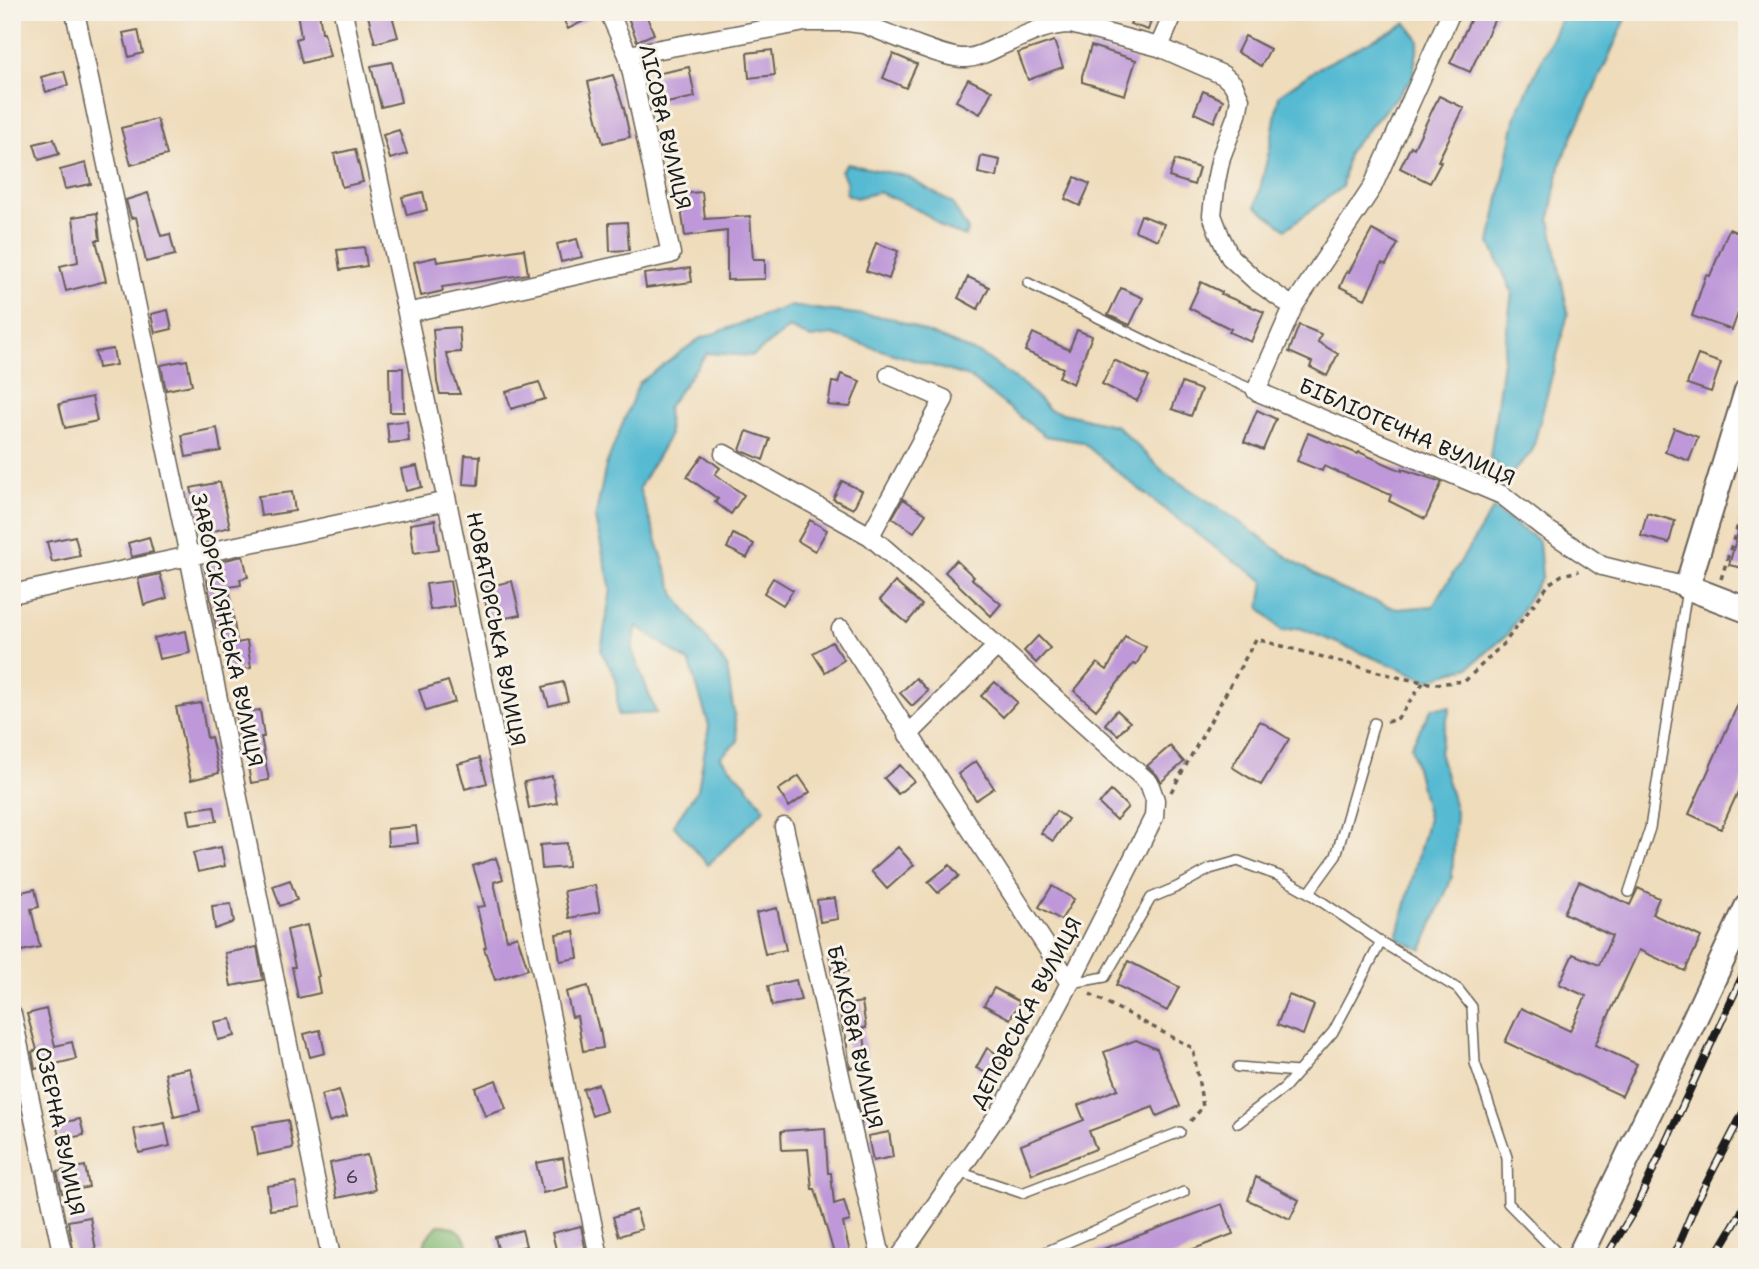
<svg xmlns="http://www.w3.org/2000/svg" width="1759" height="1269" font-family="'Shantell Sans',sans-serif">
  <rect width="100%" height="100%" fill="#f7f3e8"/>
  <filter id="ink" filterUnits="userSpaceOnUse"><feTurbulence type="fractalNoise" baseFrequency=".0143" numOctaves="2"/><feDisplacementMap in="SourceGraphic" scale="14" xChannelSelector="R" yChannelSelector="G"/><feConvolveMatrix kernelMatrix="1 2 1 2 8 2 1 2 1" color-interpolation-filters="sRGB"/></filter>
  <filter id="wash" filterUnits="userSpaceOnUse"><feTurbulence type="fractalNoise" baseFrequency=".00686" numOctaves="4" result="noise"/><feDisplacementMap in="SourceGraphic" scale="28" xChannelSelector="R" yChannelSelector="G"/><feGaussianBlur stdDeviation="1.57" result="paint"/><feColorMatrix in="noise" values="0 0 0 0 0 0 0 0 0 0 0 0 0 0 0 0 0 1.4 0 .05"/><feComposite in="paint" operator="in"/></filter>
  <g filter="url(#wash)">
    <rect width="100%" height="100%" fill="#efdcbb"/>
    <path fill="#83b975" stroke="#506a48" stroke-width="2" d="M438,1225C459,1224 467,1238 472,1257H422L426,1239Z"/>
    <path fill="#54bad2" stroke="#386b77" stroke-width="2" d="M1564,12H1629L1561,162L1550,219L1568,314L1532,452L1510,475L1490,458L1512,292L1490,243L1516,115Z
      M1406,23L1419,40L1412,79L1348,152L1342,187L1286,229L1256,206L1270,147L1279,95L1318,68Z
      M847,164L906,176L952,203L968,230L965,237L943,228L929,216L908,205L879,192L856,198L846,194L847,183L841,171Z
      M789,306L892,318L984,356L1025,386L1050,410L1117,426L1165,473L1231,516L1283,554L1338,588L1397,609L1433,606L1493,509L1539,541L1542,576L1507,635L1469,667L1428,680L1300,628L1282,631L1260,608L1264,581L1211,545L1130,482L1082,442L1045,436L969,377L832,335L811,338L789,328L753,356L707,353L667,408L669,436L639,488L675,595L727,667L738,741L720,757L745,783L765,809L708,865L673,825L698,789L709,726L690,663L637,626L632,650L656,713L618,715L616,678L601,651L611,589L595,519L606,465L639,383L699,339Z
      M1450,707L1439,752L1456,811L1452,877L1422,950L1397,938L1428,818L1411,746L1432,708Z"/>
    <g id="blocks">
      <path fill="#be98d8" d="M297,12H319L322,32H324L330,56L302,63L296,39L301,37Z
        M367,12H391L398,37L375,43Z
        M560,12H598V14L568,29Z
        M626,12H645L654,34L637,41Z
        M1135,12H1154L1148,30L1130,24Z
        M1474,12H1498L1470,72L1450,63Z
        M138,30L143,53L129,57L123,33Z
        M1245,36L1270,49L1261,66L1237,52Z
        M1054,41L1063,67L1028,80L1018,53Z
        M1091,46L1136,60L1125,95L1082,82V76Z
        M772,50L775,75L749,78L747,53Z
        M893,54L917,64L906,88L883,78Z
        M392,62L401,102L381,107L371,66Z
        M689,67L695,97L662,104L656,74Z
        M64,71L68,85L46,92L41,77Z
        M613,75L624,109L630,137L603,143L588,82Z
        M968,79L992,91L980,114L956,101Z
        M1203,91L1223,100L1214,122L1194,113Z
        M1439,96L1464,108L1438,161L1441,162L1430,183L1400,168L1411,146L1414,148Z
        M157,119L167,155L131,165L121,128Z
        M399,130L407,154L390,159L383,135Z
        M54,139L59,154L39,160L34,144Z
        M355,149L363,182L342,187L334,154Z
        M981,156L1000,160L997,177L978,173Z
        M1175,160L1199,168L1194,185L1169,177Z
        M86,163L91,184L65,189L60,170Z
        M1075,177L1090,184L1080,206L1065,199Z
        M423,192L427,210L407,215L402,197Z
        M702,192L705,219L750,216L753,259H765V279L727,280V231L685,236L679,194Z
        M148,193L161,236L170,234L175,255L146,262L136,217L131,218L126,200Z
        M97,213L100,240H96L106,281L66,291L60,266L78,262L73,217Z
        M1141,215L1164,224L1158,240L1135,231Z
        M627,222L629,250L610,251L609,223Z
        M1729,229L1747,237V288L1732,330L1692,316L1706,275L1710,276Z
        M1372,230L1398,244L1386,265L1382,263L1365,299L1340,287L1347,271L1349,272Z
        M577,239L582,257L561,262L557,244Z
        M876,243L898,251L889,279L866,271Z
        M364,247L367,266L340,270L337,250Z
        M524,249L528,274L442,287L443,291L421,296L414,262L436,257L437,262Z
        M690,268L692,282L646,288L644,274Z
        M968,277L989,287L978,309L958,298Z
        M1201,282L1222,292L1221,294L1264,312L1251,342L1229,332L1231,329L1189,308Z
        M1121,288L1143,298L1130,325L1108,315Z
        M168,310L172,329L155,333L151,314Z
        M1299,325L1321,334L1318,342L1338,354L1327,376L1310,367L1312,362L1289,352Z
        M459,327L461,352L446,353L460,394H440L437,382L433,329Z
        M1077,330L1092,336L1073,384L1059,377L1063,368L1025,351L1033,333L1069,350Z
        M113,349L116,365L98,368L95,352Z
        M1698,355L1721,363L1711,392L1687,384Z
        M187,360L192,385L166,390L161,365Z
        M1114,360L1149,377L1137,401L1102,384Z
        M389,368H403L404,412H390Z
        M841,374L860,381L850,407L828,405L832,382L838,383Z
        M539,382L545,399L511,409L506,392Z
        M1182,383L1201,390L1191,416L1172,409Z
        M92,397L97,421L65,428L59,404Z
        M1257,410L1276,419L1263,450L1244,442Z
        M407,421L409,441L389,443L387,423Z
        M217,428L221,451L186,457L182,435Z
        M1674,428L1698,437L1689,461L1665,452Z
        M747,431L770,439L763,460L740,450Z
        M1308,433L1358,454L1359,452L1402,471V469L1442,482L1425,519L1389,501L1391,495L1324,466L1322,471L1297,461Z
        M465,455L480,456L478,485L463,484Z
        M703,455L720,468L715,474L744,495L731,514L715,502L718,499L687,477Z
        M417,466L422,487L406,491L401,469Z
        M842,481L862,491L853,509L833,499Z
        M220,482L230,527L202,534L191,488Z
        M292,492L295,511L261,516L258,496Z
        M903,499L926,514L914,532L892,518Z
        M1647,513L1675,521L1669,543L1641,536Z
        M1742,518L1747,519V569L1729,565Z
        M435,520L439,549L414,553L410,524Z
        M810,520L827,530L815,551L798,541Z
        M733,534L754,544L747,558L727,548Z
        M75,536L80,556L52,562L47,542Z
        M149,537L153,552L132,557L128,543Z
        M243,556L248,577L240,579L241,585L229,587L237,643L247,641L251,668L227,672L220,628H216L204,565Z
        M956,560L974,577L972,579L1001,604L991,616L945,572Z
        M160,574L167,598L144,605L138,579Z
        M773,578L793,590L783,605L764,593Z
        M450,581L454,606L430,610L426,584Z
        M512,581L520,615L490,621L482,588Z
        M895,582L922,605L907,623L880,600Z
        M186,631L190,653L159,659L154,638Z
        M1038,636L1050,648L1036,663L1024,651Z
        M1125,636L1146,647L1136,665L1133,664L1096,710L1074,691L1097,663L1107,670Z
        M832,642L844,660L825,672L813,653Z
        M916,678L928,691L912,706L900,693Z
        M448,681L455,702L426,711L419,690Z
        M563,682L568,701L549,706L543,687Z
        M995,682L1017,702L1003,717L981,696Z
        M1747,684V772L1721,829L1689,814Z
        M201,703L207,738L211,737L219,773L191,780L176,707Z
        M260,710L264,737H261L269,780L251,783L243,739L239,740L235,713Z
        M1117,710L1130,722L1118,735L1105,724Z
        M1260,721L1289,739L1261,785L1232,767Z
        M1170,746L1184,762L1161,782L1157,775L1147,766Z
        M480,758L487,783L465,789L458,764Z
        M976,761L994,788L976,800L958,774Z
        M900,765L914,781L898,794L884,778Z
        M552,776L557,803L529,808L524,782Z
        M799,776L810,792L789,807L778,790Z
        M1111,791L1128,807L1116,820L1099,804Z
        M214,806L217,821L191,825L188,810Z
        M1056,811L1068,819L1053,841L1041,833Z
        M416,826L418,843L388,846L387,829Z
        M567,843L568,867L542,869L540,845Z
        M221,847L225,866L198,872L193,853Z
        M898,847L914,865L887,889L871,871Z
        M496,858L503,879L494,882L507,940L517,936L528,969L495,980L484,948L486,947L477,907L485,906L473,866Z
        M950,865L959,876L938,893L928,882Z
        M290,880L297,900L280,906L273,886Z
        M1579,881L1630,905L1638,888L1659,898L1652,914L1701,937L1685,971L1639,950L1595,1045L1637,1064L1622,1096L1505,1042L1521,1008L1570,1031L1586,996L1559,984L1573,954L1599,965L1612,936L1564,913Z
        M595,885L600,912L569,918L564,891Z
        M1052,886L1074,899L1061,920L1039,907Z
        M35,889L39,907L31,909L40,947L12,953V931L18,930L12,904V894Z
        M835,898L838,919L820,922L817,900Z
        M231,904L234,922L215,929L212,906Z
        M777,908L786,950L765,954L756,913Z
        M307,925L319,976L317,977L320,993L298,998L292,967H295L287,930Z
        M574,931L578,958L560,961L556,934Z
        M257,947L263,980L231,986L225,953Z
        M845,951L848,971L832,974L829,953Z
        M1128,961L1179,987L1167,1011L1116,985Z
        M796,980L801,1000L772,1006L768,986Z
        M588,986L599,1030L600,1029L603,1048L583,1051L577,1016L572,1017L566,992Z
        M994,988L1020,1002L1010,1019L984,1005Z
        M1289,995L1314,1005L1303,1035L1277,1025Z
        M862,1002L866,1028H863L868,1066L850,1068L845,1031L843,1032L839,1006Z
        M46,1009L55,1046L72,1042L76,1059L35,1069L32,1052L37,1050L27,1014Z
        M231,1019L235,1036L218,1040L214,1022Z
        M320,1030L325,1053L310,1057L304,1034Z
        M1136,1040L1157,1049L1180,1106L1157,1116L1153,1107L1089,1131L1096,1149L1032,1174L1021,1145L1084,1120L1078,1105L1118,1089L1104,1052Z
        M987,1048L1004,1058L994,1077L976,1068Z
        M190,1068L200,1111L174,1117L165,1073Z
        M496,1080L506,1109L485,1116L475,1088Z
        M598,1084L606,1111L592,1116L583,1089Z
        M339,1090L347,1116L329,1122L321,1095Z
        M873,1096L878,1120L862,1123L857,1100Z
        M80,1119L84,1135L60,1140L56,1124Z
        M288,1120L293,1148L258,1155L253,1126Z
        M165,1123L170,1146L139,1153L134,1129Z
        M825,1128L828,1173H831L834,1204L844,1201L850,1221L843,1223L851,1257H835L815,1189H812L808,1149L782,1150L781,1131Z
        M889,1132L893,1157L873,1161L868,1136Z
        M367,1155L375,1190L337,1198L330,1163Z
        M563,1158L568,1187L543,1193L536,1163Z
        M85,1166L89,1187L62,1193L57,1172Z
        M1256,1177L1299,1200L1290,1219L1248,1200Z
        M296,1182L299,1206L270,1210L267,1186Z
        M1222,1204L1233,1234L1173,1257H1087V1255Z
        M636,1210L642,1229L619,1236L613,1217Z
        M90,1217L96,1250L74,1254L68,1221Z
        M581,1226L586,1252L566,1257H558L552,1233Z
        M522,1230L526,1246L499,1253L495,1237Z"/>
    </g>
  </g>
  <g filter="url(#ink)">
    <use href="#blocks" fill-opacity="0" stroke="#665f54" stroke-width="2"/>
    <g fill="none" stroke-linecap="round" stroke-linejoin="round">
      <defs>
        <path id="lane" d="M1028,283L1193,364L1256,391
          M1629,892L1650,828L1687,589
          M1309,893L1336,856L1374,723
          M1071,983L1105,977L1151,898L1177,887L1210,869L1238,861L1279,876L1309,893L1381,942L1458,989L1472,1007L1475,1063L1507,1157L1508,1203L1561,1257
          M1238,1067L1298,1072
          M1238,1123L1284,1088L1333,1032L1381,942
          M959,1172L1022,1193L1180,1132
          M1034,1257L1184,1192"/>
        <path id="street" d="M75,12L189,556L331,1257
          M343,12L447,501L599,1257
          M1451,12L1372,188L1293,307L1256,391L1502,495L1543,527L1602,566L1687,587
          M1159,47L1174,12
          M628,55L805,22H848L863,24C886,32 946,60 967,58C978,57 988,52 998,47C1022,37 1044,24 1071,24L1159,47L1223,75L1233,84L1240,99L1237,115L1221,157L1216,181L1212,215L1220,236L1230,257L1256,281L1293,307
          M407,313L671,254L628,55L609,12
          M724,454L870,536L997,646L1149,783L1155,800L1154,817L1070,983L1006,1103L900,1257
          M870,536L944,399L889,375
          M12,594L447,501
          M841,629L1070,983
          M908,735L997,646
          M784,827L881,1257
          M12,1014L63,1257"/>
        <path id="secondary" d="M1747,391L1687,587L1747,610
          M1579,1257L1694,1020L1747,907"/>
      </defs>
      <use href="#lane" stroke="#665f54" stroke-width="12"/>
      <use href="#street" stroke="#665f54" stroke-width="21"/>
      <use href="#secondary" stroke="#665f54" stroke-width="28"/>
      <path stroke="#665f54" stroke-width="3.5" stroke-dasharray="5 5" stroke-linecap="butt" d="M1721,579L1747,496
        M1387,722L1398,718L1423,683
        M1171,792L1256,639L1401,678L1435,684L1465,681L1505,642L1550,583L1562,575L1579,571
        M1090,994L1193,1048L1203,1107L1188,1124"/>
      <use href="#lane" stroke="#fff" stroke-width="9"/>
      <use href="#street" stroke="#fff" stroke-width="18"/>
      <use href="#secondary" stroke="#fff" stroke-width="24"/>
      <defs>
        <path id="rail" d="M1606,1257L1635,1209L1747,966
          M1673,1257L1696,1203L1747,1105
          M1715,1257L1740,1215L1747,1199"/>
      </defs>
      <use href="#rail" stroke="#1c1c1c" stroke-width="8"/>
      <use href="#rail" stroke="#f7f3e8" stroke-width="5" stroke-dasharray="16" stroke-linecap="butt"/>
    </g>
  </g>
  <g text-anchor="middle" stroke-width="6" stroke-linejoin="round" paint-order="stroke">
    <g font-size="18" fill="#443b4b">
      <text x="352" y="1183">6</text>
    </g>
    <g font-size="21" fill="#1c1c1c" stroke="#f7f3e8">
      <text transform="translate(665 127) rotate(77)" y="7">ЛІСОВА ВУЛИЦЯ</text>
      <text transform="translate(1407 432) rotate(24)" y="7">БІБЛІОТЕЧНА ВУЛИЦЯ</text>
      <text transform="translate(496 629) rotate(79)" y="7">НОВАТОРСЬКА ВУЛИЦЯ</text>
      <text transform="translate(227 630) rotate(78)" y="7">ЗАВОРСКЛЯНСЬКА ВУЛИЦЯ</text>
      <text transform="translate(1026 1013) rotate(-62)" y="7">ДЕПОВСЬКА ВУЛИЦЯ</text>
      <text transform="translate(855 1037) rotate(77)" y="7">БАЛКОВА ВУЛИЦЯ</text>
      <text transform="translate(60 1131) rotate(78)" y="7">ОЗЕРНА ВУЛИЦЯ</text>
    </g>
  </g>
  <rect width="1759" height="1269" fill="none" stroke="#f7f3e8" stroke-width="42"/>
</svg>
